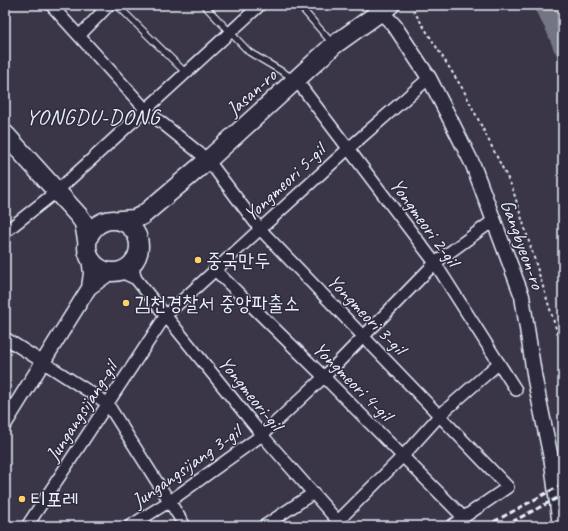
<svg xmlns="http://www.w3.org/2000/svg" width="568" height="531" font-family="Caveat,'Poor Story',sans-serif">
  <rect width="100%" height="100%" fill="#3a3648"/>
  <filter id="ink" filterUnits="userSpaceOnUse"><feTurbulence type="fractalNoise" baseFrequency=".025" numOctaves="2"/><feDisplacementMap in="SourceGraphic" scale="8" xChannelSelector="R" yChannelSelector="G"/><feConvolveMatrix kernelMatrix="1 2 1 2 8 2 1 2 1" color-interpolation-filters="sRGB"/></filter>
  <g filter="url(#ink)">
    <g fill="none" stroke-linecap="round" stroke-linejoin="round">
      <path stroke="#737482" stroke-width="19" d="M543,5L555,27L563,47"/>
      <defs>
        <path id="service" d="M117,5L185,72
          M204,5L249,52L293,78
          M299,5L332,43"/>
        <path id="minor" d="M51,5L147,111L208,160L260,229L508,487L451,526
          M80,35L109,5
          M297,81L435,263L516,390
          M5,232L57,191L260,5
          M134,261V273L136,279L262,435L342,526
          M215,270L324,377L464,518
          M119,271L136,279
          M5,338L107,403L185,526
          M338,521L403,456L440,415L499,363
          M27,526L166,315L349,148L429,78
          M130,526L170,501L262,435L324,377L435,263L494,220
          M264,526L312,494"/>
        <path id="tertiary" d="M374,5L394,25L429,78L449,117L473,165L522,296L535,380L552,463L560,526
          M89,288L91,273L89,258
          M5,423L89,288L111,272"/>
        <path id="primary" d="M5,134L79,216L84,223L87,240
          M87 246a26 26 0 1 1 52 0a26 26 0 1 1-52 0Z
          M120,220L135,219L143,215L208,160L334,45L390,5"/>
      </defs>
      <use href="#service" stroke="#e8f1f8" stroke-width="8"/>
      <use href="#minor" stroke="#e8f1f8" stroke-width="14"/>
      <use href="#tertiary" stroke="#e8f1f8" stroke-width="17"/>
      <use href="#primary" stroke="#e8f1f8" stroke-width="21"/>
      <path stroke="#e8f1f8" stroke-width="2" stroke-dasharray="3 3" stroke-linecap="butt" d="M410,5L464,91L512,187L563,351"/>
      <use href="#service" stroke="#2f2a3d" stroke-width="5.5"/>
      <use href="#minor" stroke="#2f2a3d" stroke-width="11"/>
      <use href="#tertiary" stroke="#2f2a3d" stroke-width="14"/>
      <use href="#primary" stroke="#2f2a3d" stroke-width="18"/>
      <path stroke="#e8f1f8" stroke-width="3" stroke-dasharray="6 3" stroke-linecap="butt" d="M486,526L563,484
        M504,526L563,495"/>
    </g>
  </g>
  <g fill="#ffd166" stroke="#2f2a3d" stroke-width="1.5">
    <circle cx="198" cy="260" r="4"/>
    <circle cx="126" cy="303" r="4"/>
    <circle cx="22" cy="499" r="4"/>
  </g>
  <g text-anchor="middle" stroke-width="3" stroke-linejoin="round" paint-order="stroke">
    <g font-size="20" fill="#e8f1f8" stroke="#2f2a3d">
      <text transform="translate(251 92) rotate(-42)" y="7">Jasan-ro</text>
      <text transform="translate(284 182) rotate(-43)" y="7">Yongmeori 5-gil</text>
      <text transform="translate(425 222) rotate(54)" y="7">Yongmeori 2-gil</text>
      <text transform="translate(523 244) rotate(70)" y="7">Gangbyeon-ro</text>
      <text transform="translate(367 314) rotate(46)" y="7">Yongmeori 3-gil</text>
      <text transform="translate(353 381) rotate(45)" y="7">Yongmeori 4-gil</text>
      <text transform="translate(251 393) rotate(51)" y="7">Yongmeori-gil</text>
      <text transform="translate(81 411) rotate(-57)" y="7">Jungangsijang-gil</text>
      <text transform="translate(186 466) rotate(-35)" y="7">Jungangsijang 3-gil</text>
    </g>
    <g font-size="20" fill="#e8f1f8" stroke="#2f2a3d" text-anchor="start">
      <text x="206" y="267">중국만두</text>
      <text x="134" y="310">김천경찰서 중앙파출소</text>
      <text x="30" y="506">티포레</text>
    </g>
    <g font-size="22" letter-spacing="1" fill="#e8f1f8" stroke="#2f2a3d">
      <text x="93" y="124">YONGDU-DONG</text>
    </g>
  </g>
  <rect width="568" height="531" fill="none" stroke="#2f2a3d" stroke-width="20"/>
  <rect x="10" y="10" width="548" height="511" fill="none" stroke="#e8f1f8" stroke-width="1.5" filter="url(#ink)"/>
</svg>
